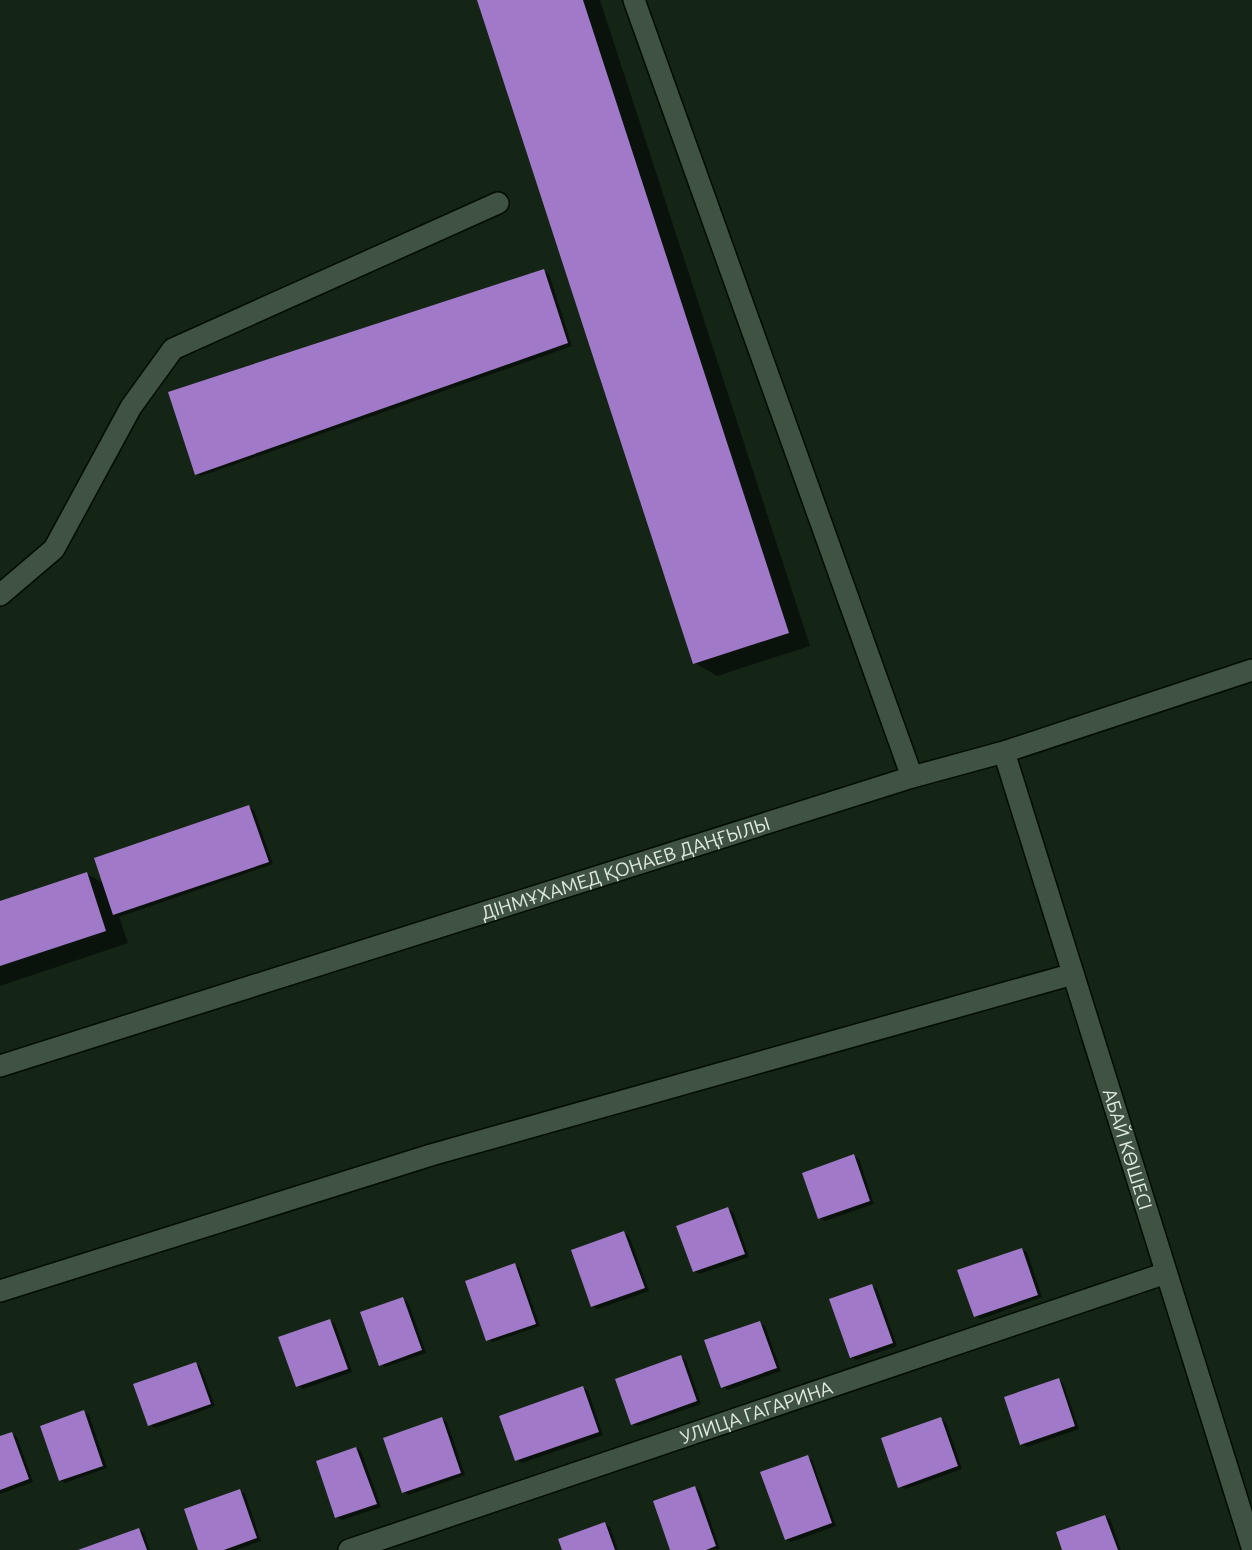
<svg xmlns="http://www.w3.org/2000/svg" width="1252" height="1550" font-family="Ubuntu,sans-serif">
  <rect width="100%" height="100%" fill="#142415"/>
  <path fill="#0007" d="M479,0H600L810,646L717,676L695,663Z
    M544,271L549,274L572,346L201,476L196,473Z
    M249,807L254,810L273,864L119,917L128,943L0,986V903L87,874L105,884Z
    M854,1156L859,1159L874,1204L825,1221L820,1218Z
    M728,1209L733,1212L749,1257L699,1274L694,1271Z
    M624,1233L629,1236L649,1291L598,1309L593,1306Z
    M1022,1249L1027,1252L1042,1297L981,1319L976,1316Z
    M514,1265L519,1268L540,1326L493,1342L488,1340Z
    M872,1286L877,1289L897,1346L856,1360L851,1357Z
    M403,1299L408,1302L426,1353L385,1367L380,1364Z
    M330,1321L335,1324L352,1372L303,1389L298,1386Z
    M760,1323L765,1326L781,1371L728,1390L723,1387Z
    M681,1357L686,1360L701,1404L637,1426L632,1424Z
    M195,1364L200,1366L215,1406L155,1428L150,1425Z
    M1058,1380L1063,1383L1079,1429L1027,1447L1022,1444Z
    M583,1388L588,1391L603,1435L522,1463L517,1460Z
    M84,1412L89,1415L107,1468L65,1483L60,1480Z
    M442,1419L447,1422L465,1475L409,1495L404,1492Z
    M941,1419L946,1422L962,1469L905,1489L900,1486Z
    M12,1434L17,1437L33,1482L0,1494V1438Z
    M356,1448L361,1451L381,1507L342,1520L337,1517Z
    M807,1457L812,1460L836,1526L791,1542L786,1539Z
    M695,1488L700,1491L720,1549L672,1550Z
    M240,1491L245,1494L261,1541L236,1550H200Z
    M1105,1517L1110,1519L1121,1550H1064Z
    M605,1524L610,1527L618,1550H563Z
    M139,1530L144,1533L150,1550H85Z"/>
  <path fill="#a07ac8" d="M477,0H583L789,633L693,664Z
    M544,269L568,343L195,475L168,392Z
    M249,805L269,862L113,915L94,858Z
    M87,872L106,931L0,966V901Z
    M854,1154L870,1201L818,1219L802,1173Z
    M728,1207L745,1254L693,1272L676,1226Z
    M624,1231L645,1288L591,1307L571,1250Z
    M1022,1248L1038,1295L974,1317L957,1270Z
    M515,1263L536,1324L486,1341L465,1281Z
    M872,1284L893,1343L850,1358L829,1299Z
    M403,1297L422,1350L379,1366L360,1312Z
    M330,1319L348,1369L296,1387L278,1337Z
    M760,1321L777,1368L721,1388L704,1340Z
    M681,1355L697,1401L631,1425L615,1379Z
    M196,1362L211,1404L148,1426L133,1384Z
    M1059,1378L1075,1426L1020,1445L1004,1397Z
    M583,1386L599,1432L515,1461L499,1416Z
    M84,1410L103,1466L59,1481L40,1426Z
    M442,1417L461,1473L402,1493L383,1438Z
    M941,1417L958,1466L898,1488L881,1438Z
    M12,1432L29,1479L0,1490V1436Z
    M356,1447L377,1504L335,1518L316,1461Z
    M808,1455L832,1523L785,1540L760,1472Z
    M695,1486L716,1546L706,1550H670L653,1501Z
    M240,1489L257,1538L224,1550H198L184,1509Z
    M1105,1515L1118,1550H1062L1056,1532Z
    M605,1522L615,1550H562L558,1539Z
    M139,1528L147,1550H78Z"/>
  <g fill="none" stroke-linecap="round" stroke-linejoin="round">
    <defs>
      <g id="minor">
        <path d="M634,0L912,777"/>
        <path d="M0,595L54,549L131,407L173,349L498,203"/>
        <path id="s1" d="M1004,752L1252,1547"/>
        <path id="s2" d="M0,1066L912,777L1004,752L1252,670"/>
        <path d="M0,1291L431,1155L1073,974"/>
        <path id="s3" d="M349,1550L1166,1273"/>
      </g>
    </defs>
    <use href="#minor" stroke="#010d02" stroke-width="24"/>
    <use href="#minor" stroke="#405241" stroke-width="21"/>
  </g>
  <g text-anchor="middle" stroke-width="7" stroke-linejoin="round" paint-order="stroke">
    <g font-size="19" fill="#e0ebe0" stroke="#142415">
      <text dy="7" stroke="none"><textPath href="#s2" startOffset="656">ДІНМҰХАМЕД ҚОНАЕВ ДАҢҒЫЛЫ</textPath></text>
      <text dy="7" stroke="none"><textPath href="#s1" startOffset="416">АБАЙ КӨШЕСІ</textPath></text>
      <text dy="7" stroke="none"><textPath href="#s3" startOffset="430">УЛИЦА ГАГАРИНА</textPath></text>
    </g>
  </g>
</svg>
